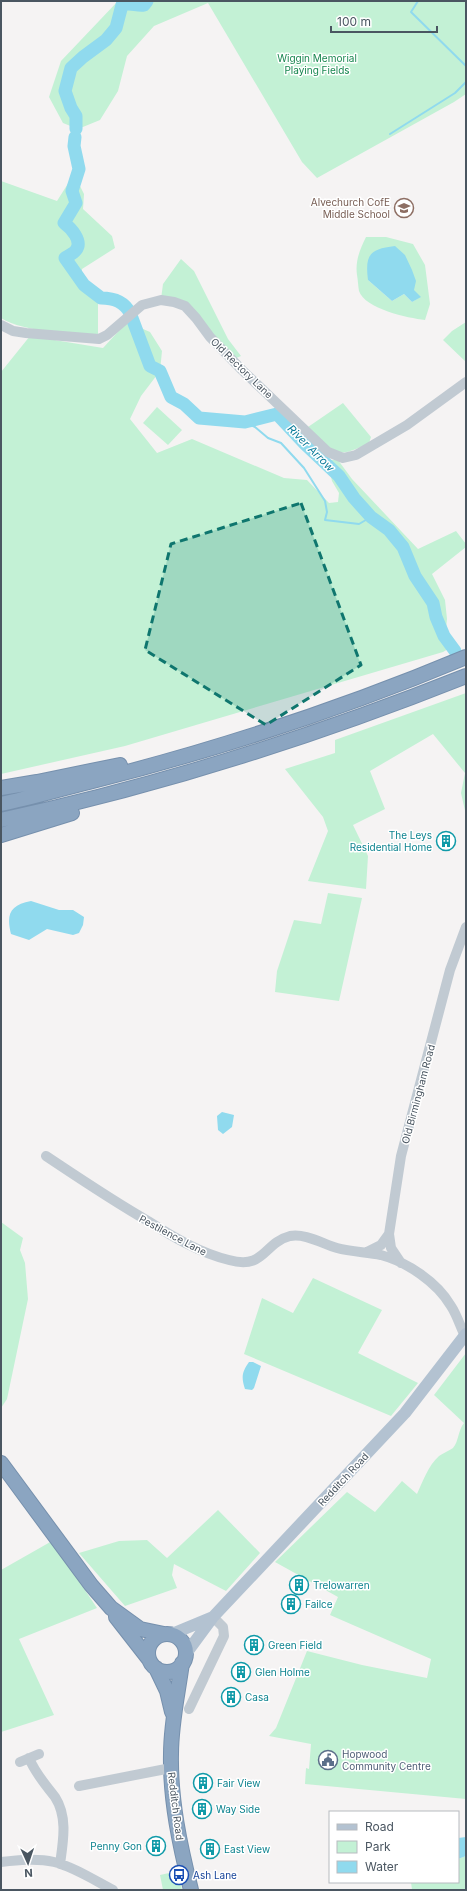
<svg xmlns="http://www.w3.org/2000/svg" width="467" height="1891" font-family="Inter,sans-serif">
  <rect width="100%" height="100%" fill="#f5f3f3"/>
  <path fill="#c3f1d5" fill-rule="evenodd" d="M118,1H466V94L454,102L317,178L302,162L208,3L154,26L127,56L118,91L100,120L78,129L63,123L49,97L61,61Z
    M74,174L84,194L83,209L112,236L115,248L82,269V277L98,299V335C68,332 26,333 1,318V181L57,201Z
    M366,237H386L413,244L425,265L430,304L425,320C408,318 365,309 359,291C358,286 358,280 357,275C355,261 360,249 366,237ZM368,280L420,297L412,302L404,294L392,301Z
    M181,259L194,271L228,339L241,356L234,359L191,309L161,299L163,284Z
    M127,322L150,332L162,351L160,371L141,396L130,419L157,453L192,439L284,478L307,480L329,503L338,502L339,493L332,481L327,460H338L352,479L418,549L456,531L466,544V547L432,574L445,600L447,619L446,629L455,645L443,652L125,746L1,774V372L30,336L103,348Z
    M466,322V362L443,340L452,331Z
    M343,403L371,437L369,443C333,461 333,453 308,427Z
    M157,407L182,430L168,445L143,423Z
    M466,693V815L461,793L465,773L433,734L370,771L385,809L353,825L368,856L366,889L308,881L328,831L323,817L285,769L335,753V740Z
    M328,893L362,898L339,1001L275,992L277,971L294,920L321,924Z
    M1,1222L23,1238L20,1250L25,1263L28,1299L7,1399L1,1408Z
    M313,1278L382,1310L358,1353L418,1383L391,1416L244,1354L262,1298L293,1313Z
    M466,1353V1799L305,1784L306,1768L309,1769L311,1744L269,1736L276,1728L307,1651L362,1665L427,1678L431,1659L330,1615L338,1597L275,1562L347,1492L375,1512L402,1481L417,1494C423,1481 428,1466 439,1456C443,1453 449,1451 453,1448C459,1441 458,1430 464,1423L434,1395Z
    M218,1510L260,1553L226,1591L174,1564L172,1575L177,1588L125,1606L79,1553L119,1541L147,1540L167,1558Z
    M52,1541L97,1608L19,1639L54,1715L1,1732V1570Z
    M466,1856V1890H412L411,1882H458V1859Z
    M178,1871L182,1890H163L160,1875Z"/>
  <path fill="#90daee" d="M395,246L405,255L412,270L416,281L414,290L421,297L412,302L404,294L392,301L368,280C365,255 369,249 395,246Z
    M31,901L59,910H73L84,917L83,925L79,933L73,935L47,929L29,940L11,934C6,914 10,905 31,901Z
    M222,1112L234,1115L232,1127L223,1134L218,1130L217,1116Z
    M249,1362H253L261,1366L254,1388L252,1390L245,1389C241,1377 242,1372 249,1362Z
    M466,1837V1856L458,1859V1838Z"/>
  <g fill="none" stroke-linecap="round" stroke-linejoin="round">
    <path stroke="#90daee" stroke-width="2" d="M418,1L411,12L466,66
      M390,134L455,93L466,82
      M245,422L255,427L268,438L281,443L304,468L325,501L327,512L325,520L359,524L371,517"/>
    <path stroke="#90daee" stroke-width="13" d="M76,129V116L71,108L65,91L71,68L83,57L106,40L116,28L122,5C130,2 136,6 144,5L147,1
      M75,137L74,146L79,169L72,191L76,203L64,223C71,228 83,241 76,250C74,253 68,256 65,258L84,285L101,298C113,298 124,301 130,313
      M132,318L150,366L160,371L171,397L184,404L199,418L245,422L277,414L305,444L339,476L354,498L371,517L389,530L403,547L415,576L433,603L436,617L444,636L455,651"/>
    <defs>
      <path id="highway" d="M1,788L37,782L120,765
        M1,804C31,798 60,789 89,782C220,749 342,709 466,657
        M1,820C162,785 313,737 466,676
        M1,835L72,813
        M1,1463L91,1585L111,1608L140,1629L164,1634
        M116,1617L148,1658
        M148 1653a19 19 0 1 1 38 0a19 19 0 1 1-38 0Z
        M182,1663C178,1693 171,1723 171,1754C170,1800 180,1846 191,1890
        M156,1668L167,1691L172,1712"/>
    </defs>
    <use href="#highway" stroke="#7690ad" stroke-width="16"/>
    <path stroke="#c1cad2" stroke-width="10" d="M1,325L13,331L26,333L99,339L107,335L142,305L161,300L174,302L185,306L196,318L210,337L242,370L328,452L343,458L356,455L407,425L466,382
      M46,1156C79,1178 113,1201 148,1221C173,1237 200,1253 229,1260C265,1270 263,1243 290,1236C305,1233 323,1244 337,1248C351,1252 367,1252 381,1255C407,1262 437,1282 451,1306C457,1315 460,1326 465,1336
      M367,1252L381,1245L389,1234
      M401,1263L391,1248L389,1234L401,1156L450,970L466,927
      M189,1709L224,1636L223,1627L213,1617
      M29,1758C35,1773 45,1784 55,1797C68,1817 63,1842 60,1864
      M20,1762L39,1754
      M79,1786L171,1768
      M1,1862C18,1860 37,1858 54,1862C74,1867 94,1880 113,1890"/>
    <path stroke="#b3c2d1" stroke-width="12" d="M172,1634L213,1617
      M185,1655L213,1617L405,1413L466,1334"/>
    <use href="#highway" stroke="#8ba5c1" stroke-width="14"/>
  </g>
  <path fill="#0f766e" fill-opacity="0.2" stroke="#0f766e" stroke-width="3" stroke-dasharray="8 5" stroke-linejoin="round" d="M301,503L361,665L266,725L145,650L171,544Z"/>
  <defs>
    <symbol id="school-ring" viewBox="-11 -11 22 22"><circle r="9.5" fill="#fff" stroke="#8d6e63" stroke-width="1.5"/><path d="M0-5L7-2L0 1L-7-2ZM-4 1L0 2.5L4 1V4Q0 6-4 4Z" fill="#8d6e63"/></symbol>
    <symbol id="building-ring" viewBox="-11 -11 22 22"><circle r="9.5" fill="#fff" stroke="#0f9aa8" stroke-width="1.5"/><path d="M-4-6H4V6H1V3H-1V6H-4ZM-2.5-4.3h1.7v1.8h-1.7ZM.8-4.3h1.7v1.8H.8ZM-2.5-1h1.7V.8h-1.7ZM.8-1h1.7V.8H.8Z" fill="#0f9aa8"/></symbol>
    <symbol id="civic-ring" viewBox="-11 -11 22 22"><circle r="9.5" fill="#fff" stroke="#5c6f8a" stroke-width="1.5"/><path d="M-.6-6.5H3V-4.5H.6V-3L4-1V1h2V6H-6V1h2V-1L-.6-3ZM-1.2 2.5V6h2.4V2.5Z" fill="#5c6f8a"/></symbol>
    <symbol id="bus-ring" viewBox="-11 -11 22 22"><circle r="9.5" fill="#fff" stroke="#1a4fb4" stroke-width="1.5"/><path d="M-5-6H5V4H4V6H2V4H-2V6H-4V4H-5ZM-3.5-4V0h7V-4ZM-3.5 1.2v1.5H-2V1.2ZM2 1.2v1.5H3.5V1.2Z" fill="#1a4fb4"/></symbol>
  </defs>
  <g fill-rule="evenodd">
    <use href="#school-ring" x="393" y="197" width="22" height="22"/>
    <use href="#building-ring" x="435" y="830" width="22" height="22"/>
    <use href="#building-ring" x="288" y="1574" width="22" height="22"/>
    <use href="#building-ring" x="280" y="1593" width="22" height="22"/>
    <use href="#building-ring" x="243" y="1634" width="22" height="22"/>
    <use href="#building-ring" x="230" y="1661" width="22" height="22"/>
    <use href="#building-ring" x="220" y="1686" width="22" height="22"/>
    <use href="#civic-ring" x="317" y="1749" width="22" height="22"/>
    <use href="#building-ring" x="192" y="1772" width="22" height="22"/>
    <use href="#building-ring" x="191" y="1798" width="22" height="22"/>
    <use href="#building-ring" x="145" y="1835" width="22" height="22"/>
    <use href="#building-ring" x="199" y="1838" width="22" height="22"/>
    <use href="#bus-ring" x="168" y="1864" width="22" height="22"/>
  </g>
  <g text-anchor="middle" stroke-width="3" stroke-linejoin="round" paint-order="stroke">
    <g font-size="10" fill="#17864f" stroke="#fff">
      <text x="317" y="62">Wiggin Memorial<tspan x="317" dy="12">Playing Fields</tspan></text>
    </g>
    <g font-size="10" fill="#785e54" stroke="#fff" text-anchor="end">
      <text x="390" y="206">Alvechurch CofE<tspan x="390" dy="12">Middle School</tspan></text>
    </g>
    <g font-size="10" fill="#4a5661" stroke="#fff">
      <text transform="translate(242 368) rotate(44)" y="4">Old Rectory Lane</text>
      <text transform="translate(418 1094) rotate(-75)" y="4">Old Birmingham Road</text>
      <text transform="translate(173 1235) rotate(28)" y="4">Pestilence Lane</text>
      <text transform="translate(343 1479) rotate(-47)" y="4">Redditch Road</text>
      <text transform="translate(176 1806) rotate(83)" y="4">Redditch Road</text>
    </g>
    <g font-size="10" fill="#0d838f" stroke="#fff" text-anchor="start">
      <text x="432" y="839" text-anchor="end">The Leys<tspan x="432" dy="12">Residential Home</tspan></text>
      <text x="313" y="1589">Trelowarren</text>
      <text x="305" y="1608">Failce</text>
      <text x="268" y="1649">Green Field</text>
      <text x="255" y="1676">Glen Holme</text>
      <text x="245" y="1701">Casa</text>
      <text x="217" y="1787">Fair View</text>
      <text x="216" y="1813">Way Side</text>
      <text x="142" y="1850" text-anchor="end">Penny Gon</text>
      <text x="224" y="1853">East View</text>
    </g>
    <g font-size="10" fill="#4e5e75" stroke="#fff" text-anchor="start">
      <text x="342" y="1758">Hopwood<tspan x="342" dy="12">Community Centre</tspan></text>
    </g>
    <g font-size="10" fill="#164399" stroke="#fff" text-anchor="start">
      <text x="193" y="1879">Ash Lane</text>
    </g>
    <g font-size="11" font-style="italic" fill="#0c7c9b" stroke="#fff">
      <text transform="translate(311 448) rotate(45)" y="4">River Arrow</text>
    </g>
  </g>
  <rect width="467" height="1891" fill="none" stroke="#4a5661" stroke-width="4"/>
  <rect x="329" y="1811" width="130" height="72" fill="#ffffff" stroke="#b7bbc0"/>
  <rect x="337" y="1824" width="20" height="6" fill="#b3c2d1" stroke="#b7bbc0"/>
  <text x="365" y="1831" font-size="12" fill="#4a5661">Road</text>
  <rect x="337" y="1841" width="20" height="12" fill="#c3f1d5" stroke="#b7bbc0"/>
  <text x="365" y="1851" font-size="12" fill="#4a5661">Park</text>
  <rect x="337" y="1861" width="20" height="12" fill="#90daee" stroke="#b7bbc0"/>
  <text x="365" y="1871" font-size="12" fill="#4a5661">Water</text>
  <g transform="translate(28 1863) rotate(177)" stroke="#ffffff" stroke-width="3" paint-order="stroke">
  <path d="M0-3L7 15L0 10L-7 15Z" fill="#4a5661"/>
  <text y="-6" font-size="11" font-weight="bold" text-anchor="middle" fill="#4a5661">N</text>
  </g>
  <path d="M331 26v6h106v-6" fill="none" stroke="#4a5661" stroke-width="2"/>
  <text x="337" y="26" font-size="12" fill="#4a5661" stroke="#ffffff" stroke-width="3" paint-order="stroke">100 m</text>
</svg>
